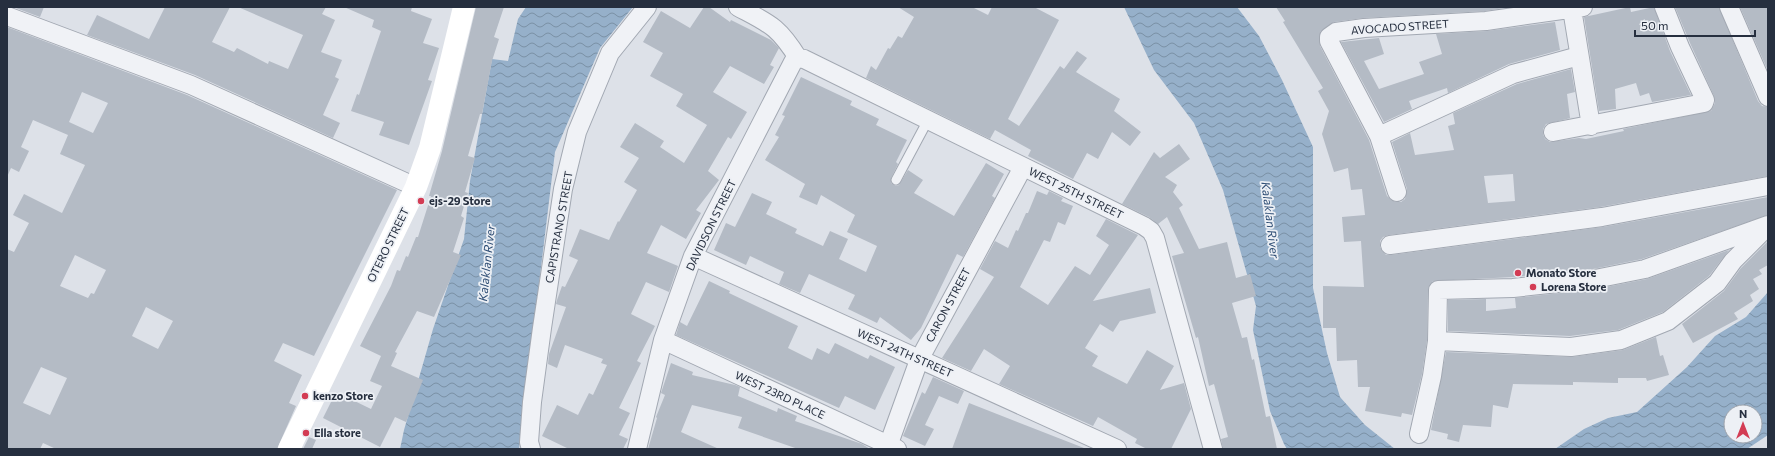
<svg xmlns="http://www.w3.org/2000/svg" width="1775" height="456" font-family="Commissioner,sans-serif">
  <defs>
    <pattern id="water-waves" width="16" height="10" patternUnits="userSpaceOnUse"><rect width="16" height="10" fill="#96b0ca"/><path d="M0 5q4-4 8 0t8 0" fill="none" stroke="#7a90a5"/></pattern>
  </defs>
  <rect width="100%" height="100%" fill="#dde1e8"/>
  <path fill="url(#water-waves)" fill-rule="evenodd" d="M526,7H633L600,48L555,152L519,449H400L404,430L433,329L464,239L470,181L492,59L508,61L518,19Z
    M1124,7H1237L1259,36L1282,80L1313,147V288L1327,353L1340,397L1365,425L1395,449H1287L1284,444L1270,411L1253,330L1256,306L1223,190L1194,123L1154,70Z
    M1768,292V435L1747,449H1555L1584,429L1608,418L1637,412L1687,367L1715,336L1746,317ZM1731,412H1755V436H1731Z"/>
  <path fill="#b4bbc5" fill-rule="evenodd" d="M13,7H44L40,17Z
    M165,7H230L212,42L234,52L237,48L268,64L269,61L288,69L303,35L238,7H326L322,14L335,20L321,52L342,60L335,77L339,79L323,115L340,123L333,138L195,75L87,35L97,15L149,39Z
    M344,7H412L411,11L432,19L423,43L439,48L428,80L432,81L409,145L379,135L384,122L351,111L357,94L359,95L381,31L372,27L374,20Z
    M476,7H504L494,37L499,39L492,61L482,114H480L468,156L475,158L465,192L468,193L461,216L464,218L453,252L461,255L434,317L417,311L395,352L397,353L391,366L423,380L406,422L395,417L380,447L323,418L336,392L371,409L382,386L370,381L381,356L360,346L391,286L397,270L400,271L406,256L408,257L416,237H418L431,196H429L442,151Z
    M704,7H709L730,22L731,20L771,40L779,48L770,65L774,67L764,84L730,66L713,92L747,112L731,139L728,137L708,171L719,180L696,210L701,213L686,239L661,225L647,253L678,266L669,292L646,282L631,314L655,326L637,361L641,363L619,408L630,413L619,435L628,439L623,449H569L542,436L557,405L578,415L589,393L593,395L607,365L601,363L603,359L565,345L557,368L548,364L549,354L566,307L556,304L557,300L562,286L565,287L578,260L569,256L580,229L609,240L618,221L619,222L637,190L624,182L639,158L620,147L635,123L664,141L660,147L684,163L707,125L676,106L683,94L650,76L663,53L643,42L661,11L690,28Z
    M898,7H972L988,15L992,7H1034L1059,20L1008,119L1019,126L1060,66L1064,69L1077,51L1087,58L1076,72L1120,99L1114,111L1141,132L1130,146L1112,132L1098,159L1087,153L1073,179L1028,156L1031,150L995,130L990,139L866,78L871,66L876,70L888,48L890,49L898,36L902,38L914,17Z
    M1276,7H1510L1485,11L1363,18L1334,22L1320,32V46L1369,140L1387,196L1395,202H1401L1405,199L1407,189L1392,142L1410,133L1415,155L1454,150L1448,126L1455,124L1453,113L1517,84L1571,69L1575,92L1567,94L1570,118L1575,117L1546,124L1543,129V134L1545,139L1550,142L1579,138L1586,139L1624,131L1623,129L1711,111L1715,103L1714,96L1690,43L1675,7H1719L1758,101L1762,106L1768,107V176L1600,207L1389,235L1383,237L1380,241V247L1386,255H1391L1603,227L1768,197V215L1642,259L1593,269L1514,277L1433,281L1428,290L1427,340L1422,374L1412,415L1402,413L1401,417L1365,411L1370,387H1358L1357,360L1337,361L1336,328H1323V286L1364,287L1361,241L1344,242L1342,217L1365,215L1362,189L1351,190L1348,168L1334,172L1322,134L1329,111L1318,91L1323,88L1283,22L1285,21ZM1513,174L1515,201L1488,203L1484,176Z
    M1630,7L1631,12L1654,7L1670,51L1691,95L1652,102L1649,93L1640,96L1636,83L1615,89L1616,109L1599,111L1584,17Z
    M1740,7H1768V71Z
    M1555,22L1560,50L1509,64L1448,93L1447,88L1409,101L1412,109L1384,122L1341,42L1379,38L1384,54L1364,61L1379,89L1424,74L1419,62L1442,54L1436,34L1487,31Z
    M7,27L187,95L397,190L314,356L283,343L274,361L302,375L289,403L296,406L277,449H56L43,443L40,449H7V249L14,252L29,223L13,215L24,194L62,213L85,165L60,154L68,135L33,120L21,147L29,151L19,172L11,168L7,177ZM82,92L108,103L93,133L69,122ZM75,255L106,270L94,294L91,293L88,298L60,286ZM146,307L173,321L158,349L132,336ZM41,367L67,378L50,415L23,403Z
    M801,77L852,101L850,105L879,119L876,125L907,140L896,162L898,164L891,178V183L896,186L899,185L908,170L923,180L914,193L954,216L986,163L1004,174L992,196L995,198L963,257L957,254L921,328L911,340L880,317L877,323L848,309L855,295L809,274L800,293L779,284L784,272L750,256L746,265L714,250L726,223L735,227L752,193L772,202L766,214L797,229L795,233L823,246L830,231L848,239L839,259L866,272L877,246L847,232L855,215L821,195L817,205L799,197L805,184L765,160L779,137L775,135L785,116L782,115Z
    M1179,144L1190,159L1165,177L1177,185L1173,192L1183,205L1179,208L1199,249L1227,242L1236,278L1250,274L1256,296L1232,303L1242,338L1247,337L1252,360L1254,359L1266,417L1270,416L1277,449H1223L1221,439L1228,437L1214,384L1209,386L1198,337L1196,338L1172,256L1184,253L1167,217L1158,224L1149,217L1122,204L1154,152L1160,158Z
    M1037,191L1047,195L1049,191L1063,198L1061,201L1073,206L1065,225L1058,222L1050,242L1044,240L1020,287L1048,305L1075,266L1090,275L1109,245L1096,236L1106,219L1138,235L1093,301L1150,288L1156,313L1120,321L1113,332L1100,324L1085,348L1098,356L1092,366L1127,384L1147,350L1174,366L1160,390L1184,383L1191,409L1171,449H1147L1135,443L1137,439L1098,417L1093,426L999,384L1010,366L984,349L971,371L942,358L994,277L980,269L995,241L1008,248L1016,230L1018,231L1026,213H1028Z
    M1768,241V265L1759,270L1762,274L1753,279L1759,289L1750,295L1753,301L1734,313L1738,319L1693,343L1682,324L1724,291L1741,268Z
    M1729,250L1709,276L1663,312L1618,330L1570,336L1448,331V300L1486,299V311L1516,308L1515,298L1596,289L1647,279Z
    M709,281L730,291L729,293L798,326L788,348L812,360L817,348L829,354L835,343L868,359L870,355L895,367L875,410L845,396L839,408L676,335L680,322L687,326Z
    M1656,337L1660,356L1663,355L1669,375L1647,381L1646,378H1618V383L1573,382V385L1513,384L1508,408L1493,405L1491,427L1463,425L1459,442L1447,439L1448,434L1431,430L1446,352L1572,357L1623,350Z
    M671,363L693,372L692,375L735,385L740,387L738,396L777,412L778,408L797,416L795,421L862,444L870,449H798L738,428L742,417L692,405L681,432L719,449H648L657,418L656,417L665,395L661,393Z
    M933,377L964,391L958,404L939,396L925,425L934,429L925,446L903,436L922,392L925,394Z
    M969,403L1084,448V449H952Z
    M309,437L316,440L312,449H303Z"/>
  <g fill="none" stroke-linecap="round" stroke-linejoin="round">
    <defs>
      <path id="lane" d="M896,180L928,120"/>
      <path id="street" d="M738,7C770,24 778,26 798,58
        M1729,7L1768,97
        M1572,9L1591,126
        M7,16L191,85L416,187
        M798,58L804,59L1144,226L1151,231L1155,238L1213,449
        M1553,132L1704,103L1705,100L1680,47L1664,7
        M1379,136L1513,74L1579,56
        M1397,192L1379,136L1329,41V37L1336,32L1364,28L1486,21L1583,7
        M1390,245L1602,217L1768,186
        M693,256L1117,449
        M663,340L897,449
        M1437,341L1571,347L1621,340L1668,321L1717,283L1733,261L1766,228
        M1419,434L1432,376L1437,341L1438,290L1513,288L1595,279L1645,269L1768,225
        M531,449L529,442L532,402L542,328L563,189L577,132L610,53L647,7
        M637,449L663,340L693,256L793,62L798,58
        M887,449L919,360L1023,167"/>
    </defs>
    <use href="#lane" stroke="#a2a8b2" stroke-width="11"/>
    <use href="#street" stroke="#a2a8b2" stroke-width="20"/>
    <use href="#lane" stroke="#f0f2f6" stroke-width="9"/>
    <use href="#street" stroke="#f0f2f6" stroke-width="18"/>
    <path stroke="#fff" stroke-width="22" d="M289,449L416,187L430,148L464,7"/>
  </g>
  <g fill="#d33c54" stroke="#edf0f5" stroke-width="1.5">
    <circle cx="421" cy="201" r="4"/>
    <circle cx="1518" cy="273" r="4"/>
    <circle cx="1533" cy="287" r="4"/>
    <circle cx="305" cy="396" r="4"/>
    <circle cx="306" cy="433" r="4"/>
  </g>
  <g text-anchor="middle" stroke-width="3.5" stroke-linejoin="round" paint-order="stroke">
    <g font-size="11" fill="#262f3f" stroke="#edf0f5">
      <text transform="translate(1400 27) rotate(-4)" y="4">AVOCADO STREET</text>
      <text transform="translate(1076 193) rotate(26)" y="4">WEST 25TH STREET</text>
      <text transform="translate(711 225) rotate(-64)" y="4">DAVIDSON STREET</text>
      <text transform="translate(559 227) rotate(-80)" y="4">CAPISTRANO STREET</text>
      <text transform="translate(388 245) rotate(-64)" y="4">OTERO STREET</text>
      <text transform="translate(948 305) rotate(-62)" y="4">CARON STREET</text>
      <text transform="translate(905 353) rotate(24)" y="4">WEST 24TH STREET</text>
      <text transform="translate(780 395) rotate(25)" y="4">WEST 23RD PLACE</text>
    </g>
    <g font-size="11" font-weight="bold" fill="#262f3f" stroke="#edf0f5" text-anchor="start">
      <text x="429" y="205">ejs-29 Store</text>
      <text x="1526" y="277">Monato Store</text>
      <text x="1541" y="291">Lorena Store</text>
      <text x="313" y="400">kenzo Store</text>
      <text x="314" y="437">Ella store</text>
    </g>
    <g font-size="12" font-style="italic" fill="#2f4e75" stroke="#edf0f5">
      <text transform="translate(1270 220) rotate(83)" y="4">Kalaklan River</text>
      <text transform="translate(487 263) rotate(-84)" y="4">Kalaklan River</text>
    </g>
  </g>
  <rect width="1775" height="456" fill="none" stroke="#262f3f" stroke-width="16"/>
  <g transform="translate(1743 424)"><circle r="19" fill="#edf0f5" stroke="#9da3ac"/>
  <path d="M0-3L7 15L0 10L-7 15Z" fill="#d33c54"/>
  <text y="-6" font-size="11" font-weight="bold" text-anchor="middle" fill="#262f3f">N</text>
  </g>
  <path d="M1635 30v6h120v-6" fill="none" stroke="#262f3f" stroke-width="2"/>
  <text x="1641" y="30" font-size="12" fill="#262f3f" stroke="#edf0f5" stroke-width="3" paint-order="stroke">50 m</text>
</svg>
